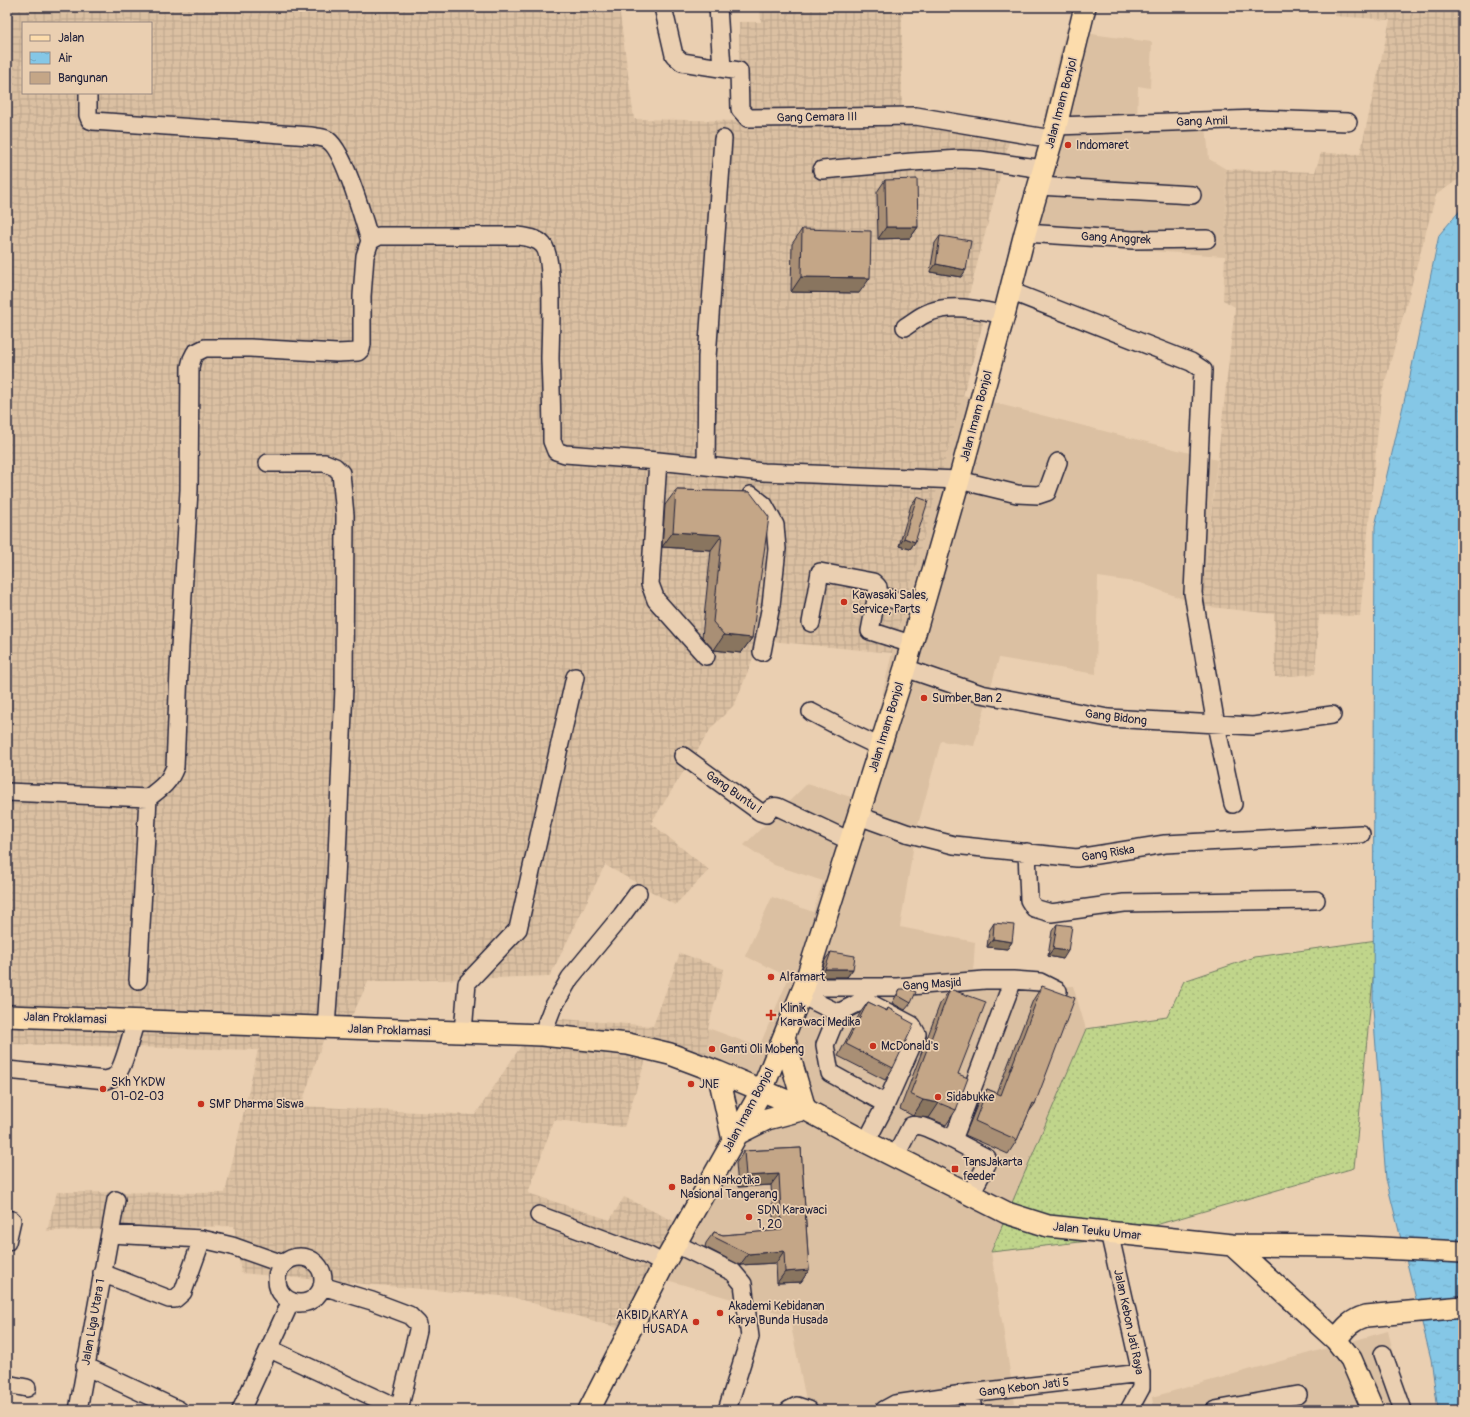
<svg xmlns="http://www.w3.org/2000/svg" width="1470" height="1417" font-family="Pangolin,sans-serif">
  <defs>
    <pattern id="industrial-grid" width="8" height="8" patternUnits="userSpaceOnUse"><rect width="8" height="8" fill="#dbc0a2"/><path d="M0 4h8M4 0v8" fill="none" stroke="#bca58c"/></pattern>
    <pattern id="grass-dots" width="8" height="8" patternUnits="userSpaceOnUse"><rect width="8" height="8" fill="#c0d58b"/><path d="M2 2h.1M6 6h.1" fill="none" stroke="#a5b779" stroke-width="1.8" stroke-linecap="round"/></pattern>
    <pattern id="water-ripples" width="26" height="14" patternUnits="userSpaceOnUse"><rect width="26" height="14" fill="#85c7e6"/><path d="M2 4q2-2 4 0t4 0M15 11q2-2 4 0t4 0" fill="none" stroke="#73abc6"/></pattern>
  </defs>
  <rect width="100%" height="100%" fill="#eacfb1"/>
  <filter id="ink" filterUnits="userSpaceOnUse"><feTurbulence type="fractalNoise" baseFrequency=".025" numOctaves="2"/><feDisplacementMap in="SourceGraphic" scale="8" xChannelSelector="R" yChannelSelector="G"/><feConvolveMatrix kernelMatrix="1 2 1 2 8 2 1 2 1" color-interpolation-filters="sRGB"/></filter>
  <g filter="url(#ink)">
    <path fill="#dbc0a2" d="M1066,29L1098,35L1152,42L1150,88L1138,86L1137,127L1206,125L1209,159L1226,169L1225,256L1013,242Z
      M963,395L1217,460L1201,606L1141,583L1098,577L1096,674L999,658L974,746L941,741L916,832L900,927L975,942L972,990L1073,986L1086,1029L991,1252L1016,1410H808L789,1316L667,1280L709,1171L723,1119L706,1082L708,1028L759,1047L789,977L745,956L772,897L813,912L823,881L774,865L744,845L807,784L858,799L892,653Z
      M1388,1331L1407,1410H1154L1152,1397Z"/>
    <path fill="url(#industrial-grid)" fill-rule="evenodd" d="M7,7H619L634,119L740,121L739,22H761L760,7H902V108L1013,127L966,306L987,309L892,653L760,640L735,704L712,727L651,823L709,870L675,905L605,865L550,976L368,982L349,1022L330,1020L301,1106L475,1115L527,1037L562,1019L653,1026L680,953L724,969L708,1028L706,1082L648,1053L624,1127L554,1120L528,1193L610,1220L624,1197L684,1226L667,1280L642,1335L512,1297L241,1273L234,1226L47,1231L57,1192L225,1193L258,1050L7,1044ZM23,23H151V93H23Z
      M1336,7H1463V176L1436,195L1381,397L1360,616L1319,615L1315,674L1275,677L1274,614L1201,606L1235,307L1223,300L1225,256L1226,169L1315,172L1321,153L1360,154L1390,20L1335,16Z"/>
    <path fill="url(#grass-dots)" stroke="#717c63" d="M1377,940L1354,1168L1107,1239L991,1252L1086,1029L1167,1017L1184,981L1255,957Z"/>
    <path fill="url(#water-ripples)" stroke="#5d85a2" d="M1463,207V1410H1438L1431,1359L1386,1179L1373,1008L1375,526L1410,376L1439,235Z"/>
    <g fill="none" stroke-linecap="round" stroke-linejoin="round">
      <defs>
        <path id="minor" d="M663,7L674,55L682,62L739,71L740,109L748,118L916,116L1052,139
          M718,7L722,68
          M88,93V115L90,120L93,121L311,136C315,137 322,137 326,139C343,146 364,221 370,241
          M1056,126L1258,119L1348,122
          M723,139L707,357L706,466L763,472L959,480L1017,494L1038,495L1047,492L1058,462
          M822,170L912,162L961,159L980,160L1043,169
          M1039,186L1192,195
          M1025,233L1133,240L1207,239
          M1010,291L1191,362L1203,370L1193,593L1216,725L1233,804
          M905,327C913,322 921,315 930,312C954,303 980,310 1004,315
          M658,461L650,584L656,600L706,656
          M268,463H325L335,467L341,473L345,515L344,687L336,880L326,1028
          M751,495L764,505L775,525L777,549L771,605L762,652
          M811,623L820,572L873,582L878,587L877,594
          M911,644L870,631L877,594L921,609
          M905,668L981,694L1108,718L1253,726L1332,715
          M811,712L855,735L880,747
          M683,756L760,812L766,814C770,809 772,805 778,807L850,841
          M7,792L148,798
          M859,816L906,833L954,845L1077,858L1165,844L1361,834
          M1027,852L1029,900L1034,908L1051,913L1124,903L1316,900
          M138,980L148,798C161,788 169,783 175,767L180,647L189,490L190,367L192,359L195,353L205,348H250L337,353L358,352L361,349L362,344V296L365,256L370,241L379,236H518C526,237 537,238 543,245C555,258 550,338 550,359C551,386 552,414 552,441L556,451L565,454L658,461L706,466
          M804,987H897L985,980H1013L1040,982L1058,991
          M801,995L838,1013
          M858,1003H870L912,1025L917,1034L886,1104L830,1073L825,1045L838,1013Z
          M463,1032L467,983L518,929L575,677
          M542,1035L552,1009L570,978L622,915L638,893
          M7,1070L106,1080C109,1079 113,1078 115,1076C124,1069 131,1033 136,1021
          M866,1142L886,1104
          M895,1157L911,1126C921,1122 943,1136 953,1140
          M970,1195L987,1164V1158L953,1140L1013,980
          M539,1215L649,1256L664,1264
          M7,1219L12,1220L7,1242
          M1109,1232L1141,1373V1388L1129,1410
          M110,1234L202,1239L232,1246L283,1264
          M676,1244L733,1272L743,1284L750,1337L727,1410
          M277 1280a23 23 0 1 1 46 0a23 23 0 1 1-46 0Z
          M102,1273L169,1299H175L183,1292L202,1239
          M322,1286L372,1301L409,1315L418,1324V1330L399,1410
          M270,1349L399,1409
          M1383,1354L1403,1410
          M85,1366L179,1410
          M7,1384L27,1388
          M970,1393L973,1410
          M78,1410L116,1200
          M241,1410L291,1301
          M789,1410L797,1406L809,1410
          M884,1410L895,1404L970,1393L1141,1373
          M1215,1410L1298,1395"/>
        <path id="major" d="M7,1016L542,1035L628,1044L670,1054L718,1072L799,1106L866,1142L1007,1213L1048,1226L1232,1245L1340,1246L1463,1252
          M718,1072L733,1140
          M735,1135L767,1119L805,1109L784,1037
          M1232,1245L1336,1340L1351,1359L1373,1410
          M1336,1340C1345,1328 1351,1320 1366,1316L1463,1307
          M589,1410L664,1264L762,1090L804,987L905,668L959,480L1004,315L1025,233L1056,126L1085,7"/>
      </defs>
      <use href="#minor" stroke="#22223b" stroke-width="20"/>
      <use href="#major" stroke="#22223b" stroke-width="24"/>
      <use href="#minor" stroke="#eacfb1" stroke-width="17"/>
      <use href="#major" stroke="#fcdcac" stroke-width="21"/>
    </g>
    <path fill="#a98f74" stroke="#22223b" d="M885,180L918,227L910,238L878,239L877,192Z
      M802,229L859,293L791,292L792,244Z
      M940,236L961,277L930,272L935,243Z
      M676,490L750,492L752,638L741,653L714,650L702,637L711,550L662,547L665,505Z
      M917,497L915,542L910,549L899,546L911,505Z
      M994,923L1012,942L1007,949L987,947L989,931Z
      M1057,924L1063,959L1048,956L1052,931Z
      M831,952L853,969L847,977H820L825,960Z
      M1042,986L1035,1104L1029,1112L1017,1140L1008,1154L965,1135L978,1103L987,1089L997,1093L1033,1000Z
      M900,989L911,1003L905,1010L892,1003Z
      M950,989L958,1074L956,1110L946,1125L929,1118L913,1116L900,1109L940,1004Z
      M868,1002L886,1011L888,1008L903,1018L893,1068L885,1080L838,1056L860,1013Z
      M801,1148L809,1270L801,1282L777,1283L776,1263L740,1265L705,1247L706,1243L714,1232L723,1235L774,1231L771,1185L738,1187L736,1163L744,1151Z"/>
    <path fill="#89745e" stroke="#22223b" d="M886,227H918L910,238L878,239Z
      M936,264L966,270L961,277L930,272Z
      M801,277L870,278L859,293L791,292Z
      M673,532L722,535L711,550L662,547Z
      M904,538L915,542L910,549L899,546Z
      M724,635L752,638L741,653L714,650Z
      M993,939L1012,942L1007,949L987,947Z
      M1053,949L1068,951L1063,959L1048,956Z
      M825,969H853L847,977H820Z
      M923,1100L939,1103L929,1118L913,1116Z
      M779,1174L771,1185L738,1187L746,1176Z
      M784,1251L776,1263L740,1265L748,1254Z
      M809,1270L801,1282L777,1283L785,1272Z"/>
    <path fill="#c4a687" stroke="#22223b" d="M917,179L918,227H886L885,180Z
      M802,229L871,231L870,278L801,277Z
      M940,236L971,241L966,270L936,264Z
      M676,490L750,492L769,517L752,638L724,635L713,622L722,535L673,532Z
      M917,497L928,501L915,542L904,538Z
      M994,923L1014,925L1012,942L993,939Z
      M1057,924L1072,926L1068,951L1053,949Z
      M831,952L855,956L853,969H825Z
      M1042,986L1075,998L1035,1104L1033,1103L1017,1140L975,1121L987,1089L1001,1095Z
      M900,989H909L916,992L911,1003L897,995Z
      M950,989L986,1002L958,1074L968,1078L956,1110L939,1103L923,1100L910,1094Z
      M868,1002L887,1011L888,1008L904,1017L903,1018L914,1024L893,1068L846,1044Z
      M801,1148L809,1270L785,1272L784,1251L748,1254L712,1236L714,1232L723,1235L782,1230L779,1174L746,1176L744,1151Z"/>
  </g>
  <g fill="#c8321e" stroke="#eacfb1" stroke-width="1.5">
    <circle cx="1068" cy="145" r="4"/>
    <circle cx="844" cy="602" r="4"/>
    <circle cx="924" cy="698" r="4"/>
    <circle cx="771" cy="977" r="4"/>
    <path d="M769 1009h4v4h4v4h-4v4h-4v-4h-4v-4h4z"/>
    <circle cx="873" cy="1046" r="4"/>
    <circle cx="712" cy="1049" r="4"/>
    <circle cx="691" cy="1084" r="4"/>
    <circle cx="103" cy="1089" r="4"/>
    <circle cx="938" cy="1097" r="4"/>
    <circle cx="201" cy="1104" r="4"/>
    <rect x="951" y="1165" width="8" height="8" rx="2"/>
    <circle cx="672" cy="1187" r="4"/>
    <circle cx="749" cy="1217" r="4"/>
    <circle cx="720" cy="1313" r="4"/>
    <circle cx="696" cy="1322" r="4"/>
  </g>
  <g text-anchor="middle" stroke-width="3.5" stroke-linejoin="round" paint-order="stroke">
    <g font-size="12" fill="#22223b" stroke="#eacfb1">
      <text transform="translate(1061 103) rotate(-75)" y="4">Jalan Imam Bonjol</text>
      <text transform="translate(817 117) rotate(-1)" y="4">Gang Cemara III</text>
      <text transform="translate(1202 121) rotate(-2)" y="4">Gang Amil</text>
      <text transform="translate(1116 238) rotate(3)" y="4">Gang Anggrek</text>
      <text transform="translate(976 416) rotate(-75)" y="4">Jalan Imam Bonjol</text>
      <text transform="translate(1116 717) rotate(7)" y="4">Gang Bidong</text>
      <text transform="translate(886 727) rotate(-73)" y="4">Jalan Imam Bonjol</text>
      <text transform="translate(734 792) rotate(35)" y="4">Gang Buntu I</text>
      <text transform="translate(1108 853) rotate(-9)" y="4">Gang Riska</text>
      <text transform="translate(932 984) rotate(-4)" y="4">Gang Masjid</text>
      <text transform="translate(65 1018) rotate(2)" y="4">Jalan Proklamasi</text>
      <text transform="translate(389 1030) rotate(2)" y="4">Jalan Proklamasi</text>
      <text transform="translate(748 1110) rotate(-62)" y="4">Jalan Imam Bonjol</text>
      <text transform="translate(1097 1231) rotate(6)" y="4">Jalan Teuku Umar</text>
      <text transform="translate(93 1322) rotate(-80)" y="4">Jalan Liga Utara 1</text>
      <text transform="translate(1129 1322) rotate(78)" y="4">Jalan Kebon Jati Raya</text>
      <text transform="translate(1024 1387) rotate(-7)" y="4">Gang Kebon Jati 5</text>
    </g>
    <g font-size="12" fill="#22223b" stroke="#eacfb1" text-anchor="start">
      <text x="1076" y="149">Indomaret</text>
      <text x="852" y="599">Kawasaki Sales,<tspan x="852" dy="14">Service, Parts</tspan></text>
      <text x="932" y="702">Sumber Ban 2</text>
      <text x="779" y="981">Alfamart</text>
      <text x="780" y="1012">Klinik<tspan x="780" dy="14">Karawaci Medika</tspan></text>
      <text x="881" y="1050">McDonald's</text>
      <text x="720" y="1053">Ganti Oli Mobeng</text>
      <text x="111" y="1086">SKh YKDW<tspan x="111" dy="14">01-02-03</tspan></text>
      <text x="699" y="1088">JNE</text>
      <text x="946" y="1101">Sidabukke</text>
      <text x="209" y="1108">SMP Dharma Siswa</text>
      <text x="963" y="1166">TansJakarta<tspan x="963" dy="14">feeder</tspan></text>
      <text x="680" y="1184">Badan Narkotika<tspan x="680" dy="14">Nasional Tangerang</tspan></text>
      <text x="757" y="1214">SDN Karawaci<tspan x="757" dy="14">1, 20</tspan></text>
      <text x="728" y="1310">Akademi Kebidanan<tspan x="728" dy="14">Karya Bunda Husada</tspan></text>
      <text x="688" y="1319" text-anchor="end">AKBID KARYA<tspan x="688" dy="14">HUSADA</tspan></text>
    </g>
  </g>
  <rect width="1470" height="1417" fill="none" stroke="#eacfb1" stroke-width="24"/>
  <rect x="12" y="12" width="1446" height="1393" fill="none" stroke="#22223b" stroke-width="1.5" filter="url(#ink)"/>
  <rect x="22" y="22" width="130" height="72" fill="#eacfb1" stroke="#9a8a82"/>
  <rect x="30" y="35" width="20" height="6" fill="#fcdcac" stroke="#9a8a82"/>
  <text x="58" y="42" font-size="12" fill="#22223b">Jalan</text>
  <rect x="30" y="52" width="20" height="12" fill="url(#water-ripples)" stroke="#9a8a82"/>
  <text x="58" y="62" font-size="12" fill="#22223b">Air</text>
  <rect x="30" y="72" width="20" height="12" fill="#c4a687" stroke="#9a8a82"/>
  <text x="58" y="82" font-size="12" fill="#22223b">Bangunan</text>
</svg>
